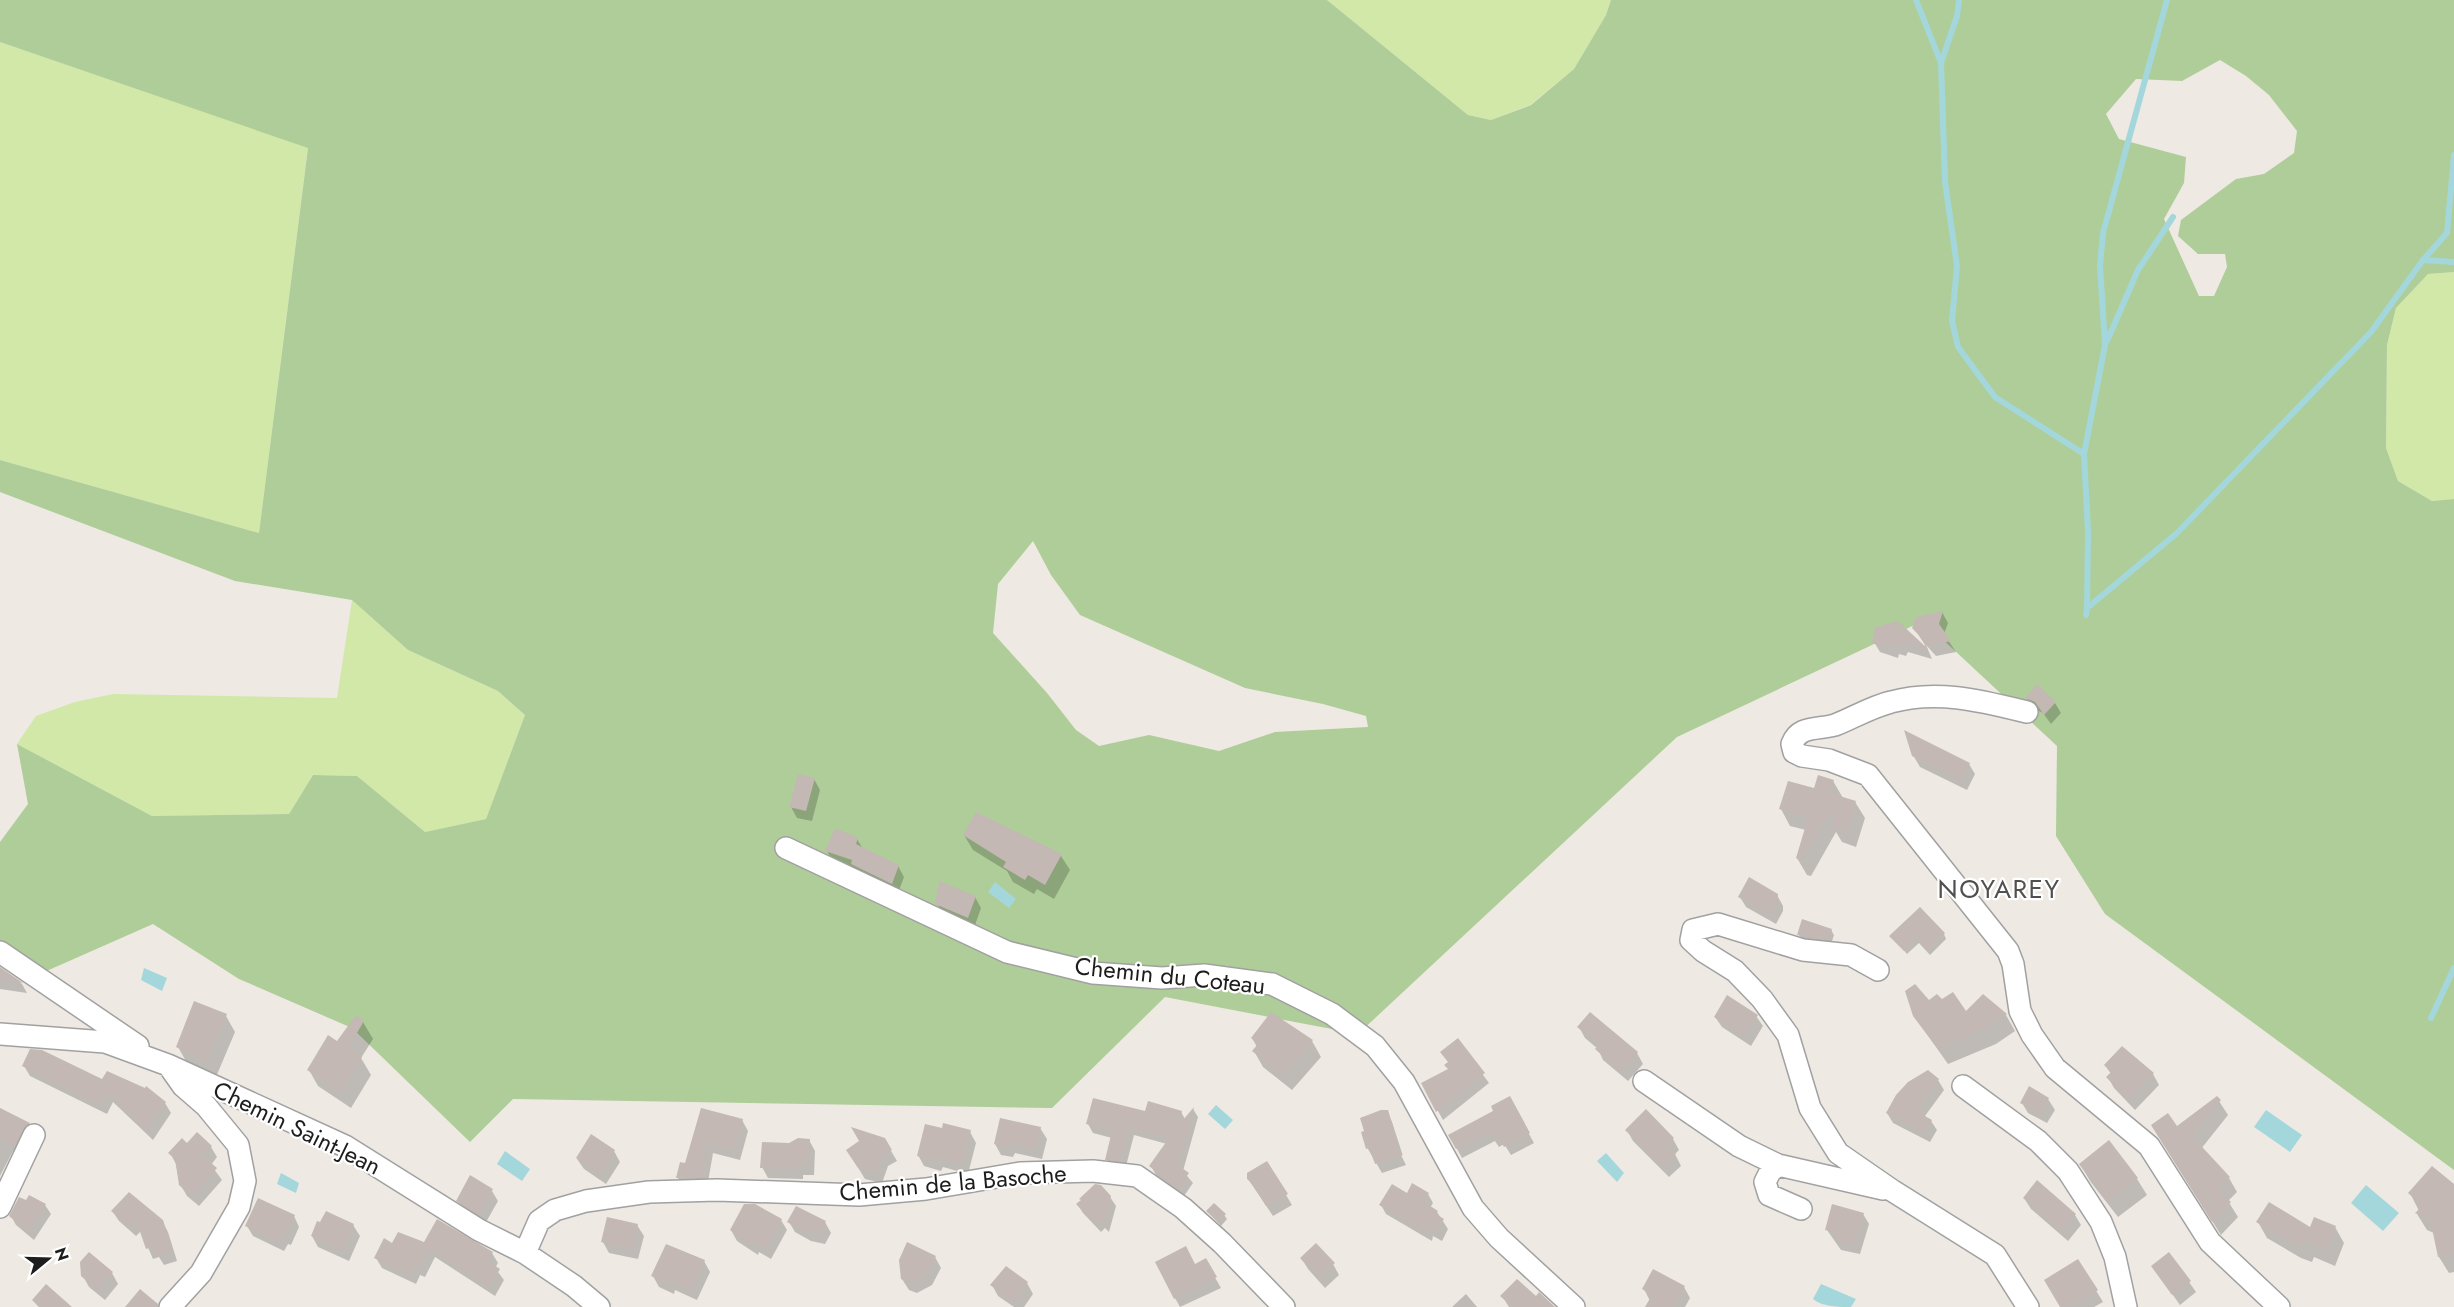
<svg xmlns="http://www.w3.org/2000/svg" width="2454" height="1307" font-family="Jost,sans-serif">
  <rect width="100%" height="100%" fill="#eee9e3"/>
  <path fill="#d1e8a9" d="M1327,0H1611L1606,15L1574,69L1530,105L1491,120L1468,115Z
    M0,42L308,147L259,533L0,460Z
    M2454,272V499L2432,501L2398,481L2386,448L2387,345L2396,308L2428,274Z
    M352,600L408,650L498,691L525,715L486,819L425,832L357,776L313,775L289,814L152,816L17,744L36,716L75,702L113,694L337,698Z"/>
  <path fill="#afcd98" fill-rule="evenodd" d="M0,0H1327L1468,115L1491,120L1531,105L1574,69L1606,15L1611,0H2454V272L2428,274L2396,308L2387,345L2386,448L2398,481L2432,501L2454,499V1170L2105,914L2056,836L2057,746L1923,621L1677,737L1358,1034L1165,997L1052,1108L513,1099L470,1142L352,1028L239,979L153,924L42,973L0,943V842L28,804L17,744L152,816L289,814L313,775L357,776L425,832L486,819L525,715L498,691L408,650L352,600L235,581L0,492V460L259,533L308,148L0,42ZM2220,60L2246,76L2269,95L2297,131L2294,153L2264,174L2236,179L2181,220L2178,236L2198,254H2225L2227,267L2214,296H2199L2164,219L2184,183L2186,157L2119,139L2106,114L2136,79L2182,81ZM1033,541L1051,575L1080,615L1245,688L1323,704L1366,716L1368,727L1275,732L1219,751L1149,735L1099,746L1076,730L1047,693L993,633L998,584Z"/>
  <path fill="#a4d7dc" d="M995,882L1016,899L1009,908L988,892Z
    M144,968L167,978L162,991L141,980Z
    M1216,1105L1233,1120L1225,1129L1208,1114Z
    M2266,1110L2302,1135L2290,1152L2254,1127Z
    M505,1151L530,1169L522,1181L497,1164Z
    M1606,1153L1624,1173L1617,1182L1597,1161Z
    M281,1173L299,1183L296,1193L277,1184Z
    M2366,1185L2399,1213L2383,1231L2351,1203Z
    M1821,1284L1856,1299L1851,1307C1838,1307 1823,1307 1813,1299Z"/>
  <path fill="#0003" d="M1942,612L1948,623L1944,634L1956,652L1936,656L1926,645L1932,659L1908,652L1906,656L1899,654L1898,658L1880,652L1874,642L1876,628L1924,647L1925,645L1914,628Z
    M2027,698L2055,703L2061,713L2051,724L2043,713L2033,708Z
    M1913,755L1969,764L1975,774L1967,790L1920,767Z
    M814,779L820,790L812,821L797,818L791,807Z
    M1833,781L1843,798L1855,802L1865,818L1856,847L1842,842L1836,832L1811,876L1807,875L1797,858L1806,830L1790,826L1781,809Z
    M977,814L1061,856L1070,870L1054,899L1037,889L1034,894L1013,882L1007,871L973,850L964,835Z
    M857,839L863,849L898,866L904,877L898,893L833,862L827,851Z
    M1777,895L1783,906V911L1776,924L1746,907L1740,897Z
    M975,897L981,908L974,928L943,914L937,903Z
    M1831,930L1834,935L1831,944L1802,939L1799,935Z
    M1944,934L1946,939L1930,955L1919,943L1907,954L1891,936Z
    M0,969L22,984L27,993L0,989Z
    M1983,996L2006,1015L2015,1031L1996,1044L1948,1064L1914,1016L1929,1003L1966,1013Z
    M226,1016L235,1032L216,1077L187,1063L178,1047Z
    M1756,1016L1763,1026L1751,1046L1722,1027L1715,1017Z
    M363,1022L373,1039L361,1058L371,1075L351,1108L318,1086L309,1070L337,1043Z
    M1579,1027L1637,1053L1643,1064L1628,1081L1603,1060L1598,1049L1585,1038Z
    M1252,1038L1312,1041L1321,1057L1292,1090L1263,1067L1254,1051L1257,1047Z
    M1457,1040L1489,1083L1443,1120L1423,1084L1449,1070V1063Z
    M2122,1048L2153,1074L2159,1085L2135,1110L2114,1088L2108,1077L2111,1074L2105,1065Z
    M24,1066L103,1081L165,1103L171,1113L153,1140L113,1102L107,1114L30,1076Z
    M1938,1080L1944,1090L1925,1116L1931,1121L1937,1130L1930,1142L1893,1123L1887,1113Z
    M1509,1098L1534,1143L1511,1155L1504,1144L1499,1147L1495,1141L1462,1158L1450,1136L1496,1112Z
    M2217,1098L2228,1115L2201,1149L2229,1178L2237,1192L2228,1201L2238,1217L2221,1235L2161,1140Z
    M2048,1099L2055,1110L2047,1123L2028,1113L2022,1103Z
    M0,1108L29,1124L35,1134L21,1155L13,1151L0,1176Z
    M1193,1109L1198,1117L1183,1171L1193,1183L1184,1196L1156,1175L1151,1166L1167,1144L1134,1135L1125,1170L1112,1168L1107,1159L1112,1138L1093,1133L1088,1124L1146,1112H1181L1185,1119Z
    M702,1110L742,1120L748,1131L740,1160L713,1153L707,1188L684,1189L678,1178L681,1164L686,1165Z
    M1646,1111L1673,1139L1679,1150L1675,1154L1681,1166L1669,1177L1633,1141L1627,1130Z
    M1387,1112L1392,1122L1402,1153L1401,1155L1406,1165L1382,1173L1368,1149L1363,1133Z
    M1040,1128L1047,1139L1042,1159L1015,1153L1013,1157L1001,1155L995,1144Z
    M943,1130L970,1132L976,1143L968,1174L943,1167L941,1171L924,1166L918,1155Z
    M884,1139L897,1161L888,1166L882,1183L865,1179L854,1161L861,1141Z
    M809,1140L815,1151L814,1175H803V1179L768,1178L762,1167L790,1145Z
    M2109,1142L2137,1179L2147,1195L2118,1217L2090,1181L2081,1165Z
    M187,1145L211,1147L217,1157L211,1165L222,1180L199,1206L187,1196L180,1184L176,1164L170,1153Z
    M614,1151L620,1162L606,1184L584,1169L577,1159Z
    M1267,1163L1292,1205L1273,1216L1248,1179Z
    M2454,1186V1272L2449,1273L2439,1257L2434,1233L2427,1230L2417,1214L2419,1211L2410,1193Z
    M492,1191L498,1201L485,1224L464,1212L458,1201Z
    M1428,1194L1433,1203L1430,1208L1437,1212L1448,1229L1442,1241L1433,1236L1432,1241L1386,1214L1381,1205L1408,1195Z
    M1110,1197L1116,1206L1109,1232L1105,1228L1101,1232L1083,1213L1078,1205Z
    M2024,1198L2075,1215L2081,1225L2068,1241L2031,1209Z
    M45,1205L51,1214L34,1240L16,1225L11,1216Z
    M113,1212L162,1221L168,1232L177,1261L164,1265L159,1257L153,1259L141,1231L136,1236L119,1221Z
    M1208,1212L1224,1215L1227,1219L1221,1226Z
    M1863,1214L1869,1224L1860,1254L1841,1250L1827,1230Z
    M294,1216L299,1227L291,1245L288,1244L284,1251L253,1236L247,1226Z
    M781,1220L787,1230L771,1259L759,1252L758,1255L737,1241L731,1230Z
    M789,1222H825L831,1233L825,1244L811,1241L795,1232Z
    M2258,1222L2311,1229L2335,1227L2344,1243L2335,1266L2314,1257L2312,1262L2301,1258L2267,1238Z
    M353,1225L360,1236L349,1261L318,1247L312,1236Z
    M637,1225L644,1236L638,1259L609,1253L603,1242Z
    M425,1244L492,1253L498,1263L495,1268L504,1280L495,1296L435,1257L425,1277L420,1275L416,1284L382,1268L376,1258L393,1245Z
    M89,1254L112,1273L118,1284L105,1300L89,1287L83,1276Z
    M935,1257L941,1268L932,1285L917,1293L909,1290L902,1279Z
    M1302,1259L1333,1264L1339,1275L1325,1288L1308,1269Z
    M1205,1260L1221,1288L1180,1307L1175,1298L1195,1266Z
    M704,1261L710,1272L697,1300L675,1290L674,1294L659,1287L653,1276Z
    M2078,1261L2103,1302L2094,1307H2061Z
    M2153,1267L2189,1282L2196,1292L2180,1305Z
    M1027,1283L1033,1294L1024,1307H1014L998,1296L992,1285Z
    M1684,1287L1690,1298L1685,1307H1650V1301L1644,1289Z
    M1466,1294L1477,1307H1452Z
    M1502,1296L1536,1298L1553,1307H1509Z"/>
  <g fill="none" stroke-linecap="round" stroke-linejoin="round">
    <path stroke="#a4d7dc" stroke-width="6" d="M1916,0L1941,63L1945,182L1957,266L1952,321L1958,347L1995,397L2084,454
      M1941,63L1957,16L1959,0
      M2423,260L2454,262
      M2107,341L2138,270L2173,217
      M2087,608L2088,532L2084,454L2105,345L2100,266L2103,233L2167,0
      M2086,615L2087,608L2177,533L2371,332L2423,260L2447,233L2454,155
      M2431,1018L2454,968"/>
  </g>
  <path fill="#c3b8b3" d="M1943,611L1939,624L1951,641L1929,646L1912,628L1916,617Z
    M1898,621L1928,649L1902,642L1901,646L1894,644L1893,648L1872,642L1875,627Z
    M2037,684L2056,702L2044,715L2035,702L2025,698Z
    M1904,730L1970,763L1961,780L1912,756Z
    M798,774L815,778L806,811L789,807Z
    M1818,775L1834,780L1830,793L1856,801L1847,831L1831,826L1834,816L1829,813L1801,861L1796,858L1808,818L1779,809L1788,781L1814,788Z
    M976,812L1062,854L1045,885L1028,875L1025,880L1003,867L1006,862L963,835Z
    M835,828L858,838L856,844L899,865L892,884L851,864L852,860L825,851Z
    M1749,877L1778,894V900L1770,914L1738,897Z
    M939,881L976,896L968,918L935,904Z
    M1920,907L1945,933L1927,951L1916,939L1904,951L1889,936Z
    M1802,919L1832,929L1829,940L1797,935Z
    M0,967L23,983L0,980Z
    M1915,984L1929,1000L1937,994L1942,999L1953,992L1966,1011L1983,994L2007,1014L1986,1028L1938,1049L1913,1016L1905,991Z
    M1727,995L1758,1015L1744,1036L1714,1017Z
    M194,1001L227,1014L207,1062L176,1047Z
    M1271,1012L1313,1040L1283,1076L1252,1051L1258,1044L1251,1038Z
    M1590,1012L1638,1052L1621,1072L1595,1049L1599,1045L1577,1027Z
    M356,1015L364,1021L348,1048L362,1057L341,1092L307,1070L328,1035L337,1041Z
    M1458,1038L1485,1073L1436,1112L1421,1083L1448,1069L1444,1065L1448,1062L1440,1052Z
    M2122,1046L2154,1073L2128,1100L2106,1077L2111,1072L2104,1065Z
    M30,1049L42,1050L102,1079L107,1071L145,1088L146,1086L166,1102L146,1131L107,1093L101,1105L22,1066Z
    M1928,1070L1939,1079L1919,1108L1923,1110L1921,1114L1932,1120L1925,1133L1886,1113L1896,1095L1908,1082Z
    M2029,1086L2049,1098L2040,1113L2020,1103Z
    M1510,1096L1530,1133L1504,1147L1498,1136L1493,1139L1490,1132L1456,1149L1448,1135L1493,1111L1491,1106Z
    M2217,1096L2221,1100L2192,1136L2230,1177L2218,1189L2231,1202L2212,1222L2151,1125L2168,1113L2177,1126Z
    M1093,1098L1145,1111L1148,1101L1182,1111L1178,1126L1194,1107L1178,1165L1189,1173L1178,1188L1149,1166L1169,1138L1129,1127L1120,1161L1105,1160L1112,1131L1086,1124Z
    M0,1108L30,1123L23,1129L15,1145L0,1138Z
    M701,1108L743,1119L734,1150L707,1143L702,1178H676L680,1162L685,1163Z
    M1646,1109L1674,1138L1667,1145L1676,1154L1662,1167L1625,1130Z
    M1381,1110H1388L1398,1143L1396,1145L1403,1155L1375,1164L1369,1148L1366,1149L1361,1132L1364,1131L1360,1118Z
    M1000,1118L1041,1127L1036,1149L1009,1143L1008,1147L994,1144Z
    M943,1123L971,1130L962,1164L937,1157L936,1161L917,1156L925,1124L942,1128Z
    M851,1127L885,1138L892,1150L882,1155L876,1173L858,1168L846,1150L859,1141Z
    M197,1132L212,1146L203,1156L217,1168L192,1197L179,1185L175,1159L168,1153L182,1138L187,1143Z
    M591,1134L615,1150L600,1174L576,1158Z
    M798,1138L810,1139L808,1165L797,1164V1169L760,1168L762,1142L789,1143Z
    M2109,1140L2138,1178L2107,1202L2079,1164Z
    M1267,1161L1288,1194L1266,1206L1254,1185L1247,1179V1173Z
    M2432,1166L2454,1184V1254L2438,1257L2430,1219L2415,1213L2422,1206L2408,1193Z
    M470,1175L493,1189L479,1215L456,1201Z
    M2037,1180L2076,1214L2061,1231L2023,1198Z
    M1412,1183L1429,1193L1424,1202L1438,1211L1436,1214L1444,1219L1436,1232L1428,1228L1427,1233L1379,1205L1392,1184L1407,1193Z
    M1095,1184L1101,1185L1111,1196L1104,1225L1100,1220L1096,1225L1076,1204L1081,1200L1079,1199Z
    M129,1192L163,1220L173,1251L157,1256L153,1247L146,1249L136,1220L130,1227L111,1211Z
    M29,1195L46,1204L28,1231L9,1216L19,1197L26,1200Z
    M258,1198L295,1215L285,1236L282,1234L278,1241L245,1226Z
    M2269,1202L2310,1227L2314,1217L2336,1226L2326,1251L2305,1241L2303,1246L2290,1242L2256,1222Z
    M1214,1203L1226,1214L1218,1222L1206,1211Z
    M744,1204H755L782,1219L765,1249L753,1243L752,1246L730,1230Z
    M1832,1204L1864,1213L1854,1244L1834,1240L1836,1232L1825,1230Z
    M796,1206L826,1221L819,1234L806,1230L805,1232L787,1222Z
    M326,1211L354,1224L343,1251L311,1236L317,1221L320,1222Z
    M607,1217L638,1224L632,1249L601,1242Z
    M437,1219L493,1252L488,1261L500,1269L489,1287L429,1248L419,1268L414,1266L410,1275L374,1258L384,1238L392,1243L398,1232L424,1242Z
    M907,1242L936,1256L926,1275L910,1283L901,1279L899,1260Z
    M1316,1243L1335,1263L1318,1278L1300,1258Z
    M666,1244L705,1260L691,1291L669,1280L668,1284L651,1276Z
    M1186,1246L1195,1264L1206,1258L1217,1277L1174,1299L1155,1262Z
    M89,1252L113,1272L98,1290L81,1276L80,1262Z
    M2169,1252L2191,1281L2172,1295L2151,1266Z
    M2078,1259L2098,1290L2075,1304L2074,1302L2065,1307H2060L2044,1280Z
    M1006,1266L1028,1282L1014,1302L990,1285Z
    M1653,1269L1685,1286L1673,1307H1645L1652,1295L1642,1289Z
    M1517,1279L1536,1296L1539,1292L1555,1307H1513L1500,1296Z
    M46,1284L72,1307H39L32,1300Z
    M140,1289L158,1304V1307H125Z"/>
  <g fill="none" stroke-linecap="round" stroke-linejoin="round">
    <defs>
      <path id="minor" d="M2027,712C1982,701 1937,689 1891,702C1871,707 1853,718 1835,725C1818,730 1799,725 1792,744L1794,752L1802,756L1829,760L1868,775L2008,951L2013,964L2020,1011L2032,1035L2055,1068L2149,1146L2210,1242L2279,1307
        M786,848L1007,952L1093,973L1162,978L1204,975L1272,984L1332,1014L1375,1046L1404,1082L1473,1208L1499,1238L1574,1307
        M0,952L138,1046
        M1878,970L1851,955L1803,950L1718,924L1693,930L1691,940L1703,951L1735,971L1762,999L1788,1035L1810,1108L1838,1153L1893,1191L1995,1255L2028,1307
        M0,1034L105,1042L168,1065L345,1146L479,1230L525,1253L574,1286L599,1307
        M1644,1081L1739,1146L1778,1165L1883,1189
        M1963,1086L2038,1141L2068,1171L2101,1222L2115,1257L2126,1307
        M1778,1165L1770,1172L1765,1182L1769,1195L1801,1209
        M0,1207L34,1135
        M525,1253L539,1221L555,1210L586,1201L649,1192L717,1190L859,1195L926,1189L1020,1173L1093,1171L1137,1176L1183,1208L1222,1243L1284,1307
        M170,1307L201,1273L239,1207L245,1181L238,1145L206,1106L183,1086L171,1069"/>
    </defs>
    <use href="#minor" stroke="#a1a1a1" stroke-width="24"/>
    <use href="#minor" stroke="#fff" stroke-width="21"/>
  </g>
  <g text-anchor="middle" stroke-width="4.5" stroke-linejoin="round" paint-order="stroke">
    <g font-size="24" fill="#1d1d1d" stroke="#fff">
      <text transform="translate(1170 976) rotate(6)" y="8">Chemin du Coteau</text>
      <text transform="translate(297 1128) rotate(26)" y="8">Chemin Saint-Jean</text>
      <text transform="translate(953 1183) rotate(-5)" y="8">Chemin de la Basoche</text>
    </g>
    <g font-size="26" letter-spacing="1.5" fill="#505050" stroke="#fff">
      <text x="1999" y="898">NOYAREY</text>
    </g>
  </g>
  <g transform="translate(48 1259) rotate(71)" stroke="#ffffff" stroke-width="4.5" paint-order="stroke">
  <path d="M0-4.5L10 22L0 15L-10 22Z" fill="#1d1d1d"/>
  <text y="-9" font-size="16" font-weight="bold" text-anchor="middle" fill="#1d1d1d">N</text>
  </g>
</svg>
